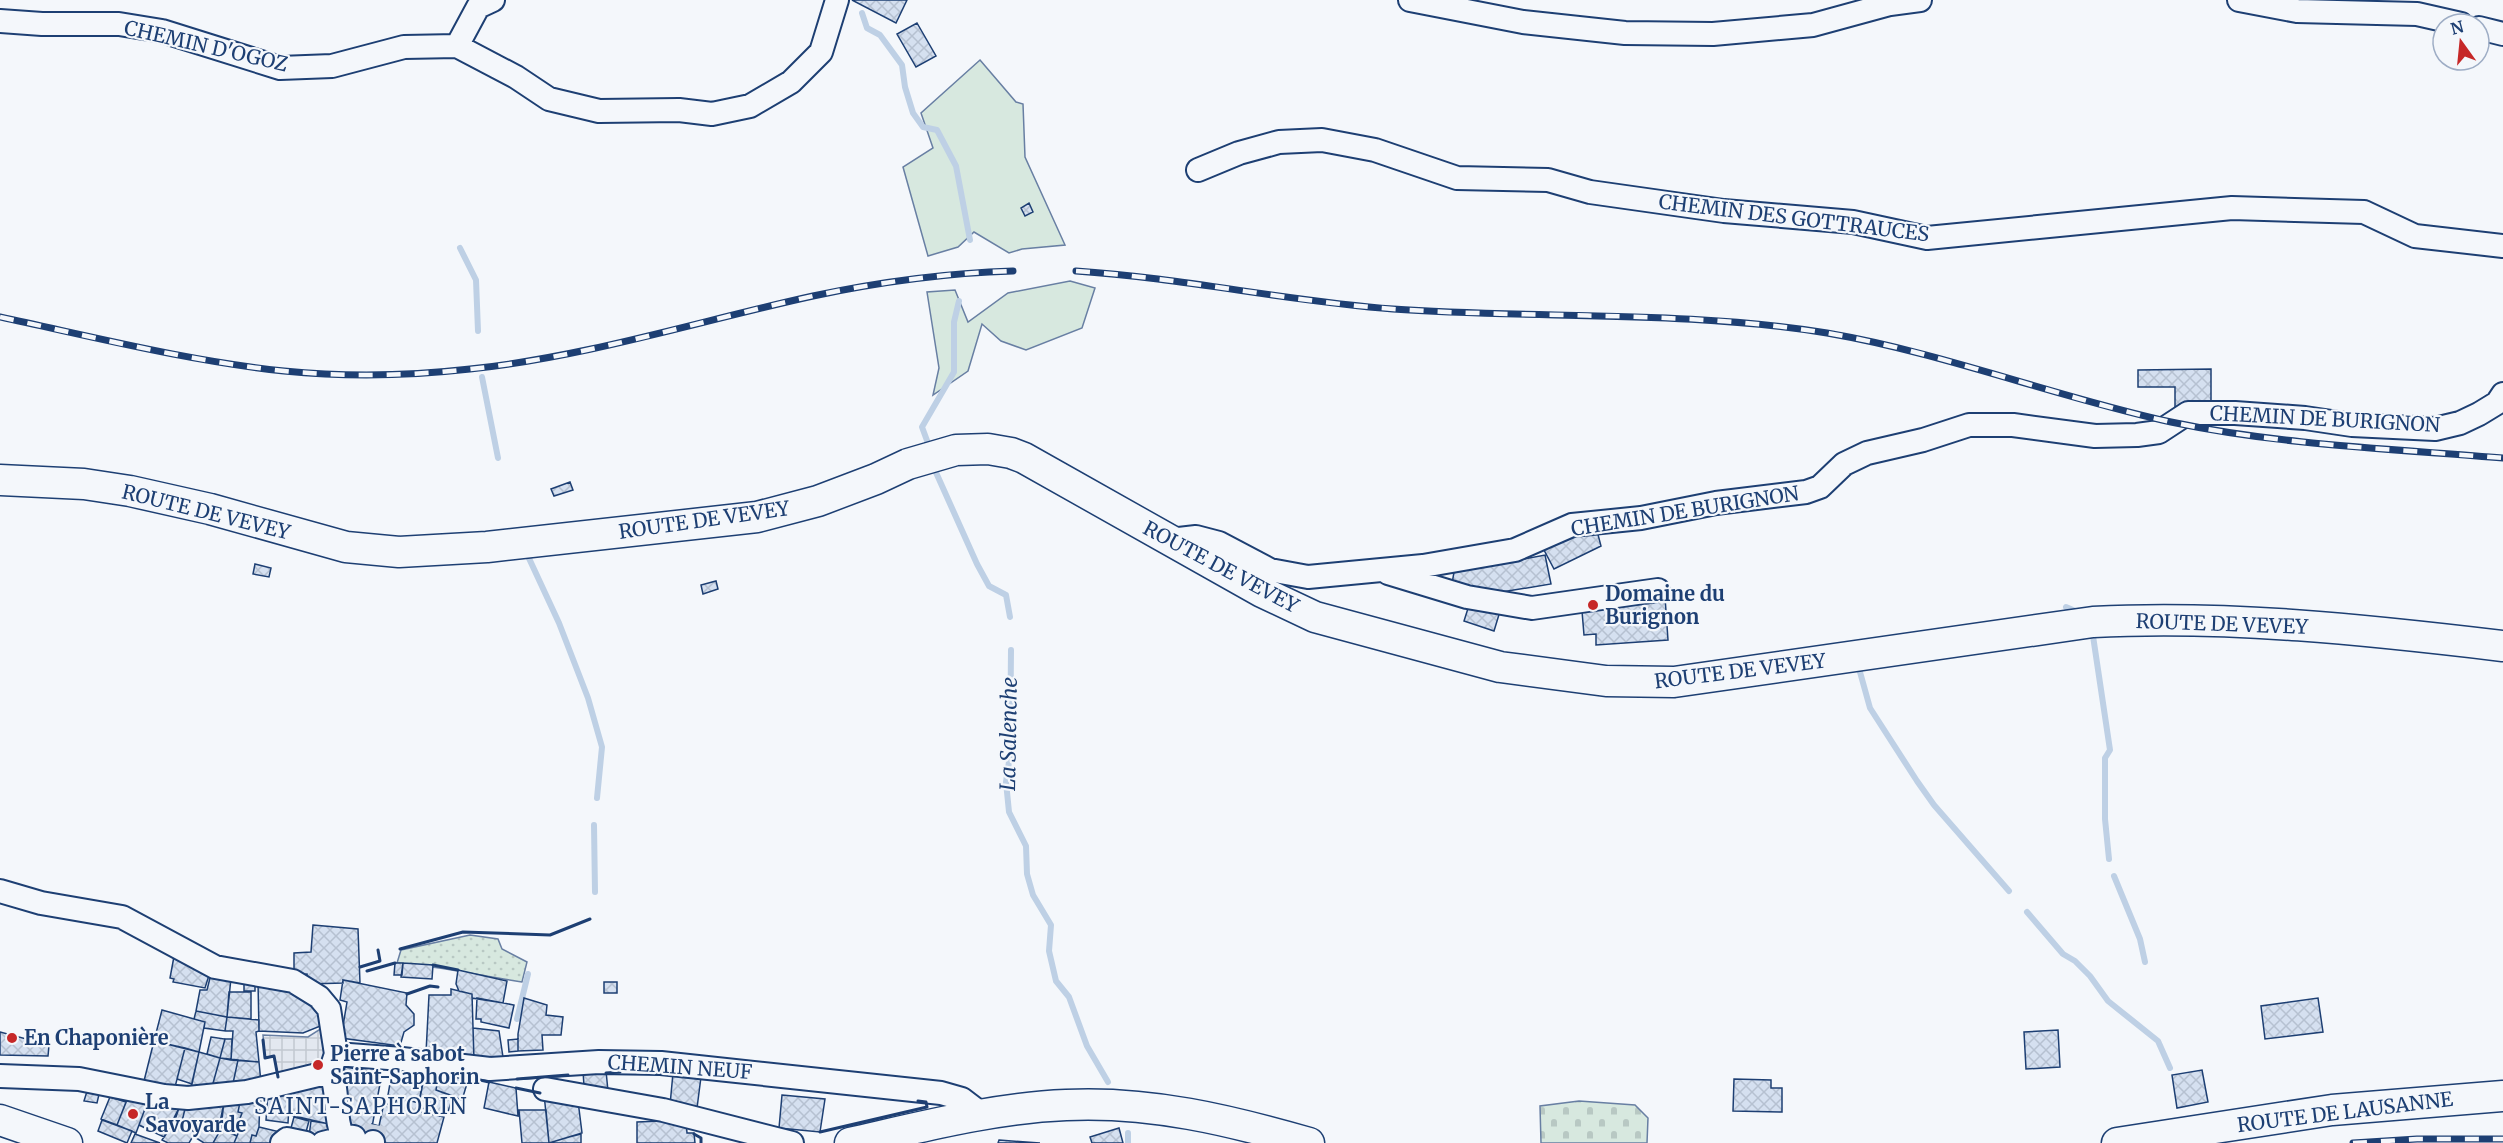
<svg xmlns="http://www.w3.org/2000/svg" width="2503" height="1143" font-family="Merriweather,serif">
  <defs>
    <pattern id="cemetery-stones" width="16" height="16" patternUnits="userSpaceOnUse" patternTransform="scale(1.5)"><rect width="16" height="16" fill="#d7e8df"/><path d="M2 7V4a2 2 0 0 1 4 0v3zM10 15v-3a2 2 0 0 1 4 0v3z" fill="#b8c8c3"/></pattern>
    <pattern id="garden-dots" width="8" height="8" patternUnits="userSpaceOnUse" patternTransform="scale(1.5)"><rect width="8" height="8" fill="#d7e8df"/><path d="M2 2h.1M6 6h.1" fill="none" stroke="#b8c8c3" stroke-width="1.8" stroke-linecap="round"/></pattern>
    <pattern id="plaza-grid" width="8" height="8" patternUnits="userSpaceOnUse" patternTransform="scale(1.5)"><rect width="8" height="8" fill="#e3e8f0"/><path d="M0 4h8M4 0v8" fill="none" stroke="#c2c8d1"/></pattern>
    <pattern id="building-cross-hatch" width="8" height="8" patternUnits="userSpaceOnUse" patternTransform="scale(1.5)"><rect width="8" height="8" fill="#d5e0f0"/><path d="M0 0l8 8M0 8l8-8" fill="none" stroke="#b6c1d1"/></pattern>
  </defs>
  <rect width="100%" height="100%" fill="#f4f7fb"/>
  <path fill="#d7e8df" stroke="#687fa3" stroke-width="1.5" d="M980,60L1016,102L1023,104L1025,157L1065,245L1022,249L1009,253L974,232L958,247L928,256L903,167L933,148L921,113Z
    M1070,281L1095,288L1082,328L1026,350L1001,341L982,324L968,371L933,395L939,368L927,292L955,290L968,322L1008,293Z"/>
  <path fill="url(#cemetery-stones)" stroke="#687fa3" stroke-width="1.5" d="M1579,1101L1635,1105L1648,1118L1647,1143H1541L1540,1106Z"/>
  <path fill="url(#garden-dots)" stroke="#687fa3" stroke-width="1.5" d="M470,935L498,939L502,949L527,962L522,982C482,976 439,966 397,963L401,950Z"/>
  <path fill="url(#plaza-grid)" stroke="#687fa3" stroke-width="1.5" d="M325,1026L326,1055L323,1060L278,1077L274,1056L265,1058L263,1035L308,1037Z"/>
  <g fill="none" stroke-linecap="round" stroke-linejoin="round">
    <path stroke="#bed0e5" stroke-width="6" d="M862,13L867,28L880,35L902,65L905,87L913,113L923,127L937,130L956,166L970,240
      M460,248L476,280L478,331
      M482,377L498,458
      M929,446L922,427L954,372V322L959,301
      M934,468L977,564L989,586L1006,595L1010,617
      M527,554L559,623L588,698L602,747L597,798
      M2066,607L2082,614
      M2093,636L2110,750L2105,758V819L2109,859
      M1011,650L1010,755L1006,782L1009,812L1026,846L1027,874L1033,895L1051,925L1049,951L1056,981L1069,997L1087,1046L1108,1082
      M1860,672L1870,708L1917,781L1934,805L2009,891
      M594,825L595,892
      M2114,876L2140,939L2145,962
      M2027,912L2063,954L2075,961L2090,976L2108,1001L2158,1041L2170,1068
      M517,1019L528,974
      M1128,1143V1133"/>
  </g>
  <path fill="url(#building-cross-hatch)" stroke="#1d3f73" stroke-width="1.5" d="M852,0H907L896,23Z
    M917,23L936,56L916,67L897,34Z
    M1029,203L1033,212L1025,216L1021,208Z
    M2211,369V409H2175V387H2138V370Z
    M570,482L573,490L554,496L551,489Z
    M1596,527L1601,546L1554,569L1544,550L1570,534Z
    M1545,555L1551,584L1471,597L1452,584L1454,572Z
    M255,564L271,568L269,577L253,574Z
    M716,581L718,589L703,594L701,585Z
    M1665,597L1668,640L1596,645V634L1584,635L1582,611Z
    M1471,599L1501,608L1494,631L1464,621Z
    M313,925L358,929L360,983L343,980V983L308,984L307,974L294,975V953L311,952Z
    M175,951L210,972L205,988L173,982L174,979L170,978Z
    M395,963H403L402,975H394Z
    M403,963L433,965L432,979L401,977Z
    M458,970L507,981L503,1003L472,998V994L459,991L456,984Z
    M211,974L231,978L227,1017L196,1011L200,990H207Z
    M244,979L255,980V991H244Z
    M343,980L407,993L406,1005L414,1014V1025L404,1032L400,1046L341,1038L347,1002L340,1000Z
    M258,982L305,992L328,1023L303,1033L259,1031Z
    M604,982H617V993H604Z
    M451,989L472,994L474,1060L426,1053L429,995H451Z
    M229,992H251V1019L227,1017Z
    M477,998L514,1005L509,1028L481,1022V1019H476Z
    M524,998L547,1005L546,1015L563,1017L561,1035H542L543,1050L518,1051V1034Z
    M2318,998L2323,1032L2265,1039L2261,1006Z
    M162,1010L205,1022L199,1052L154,1041Z
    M196,1011L227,1017L225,1031L204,1028L205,1022L194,1019Z
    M227,1017L259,1020V1031L256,1032L259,1062L231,1060L233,1031H225Z
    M473,1028L499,1031L503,1057L474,1060Z
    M2058,1030L2060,1067L2026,1069L2024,1032Z
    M0,1032L49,1045L48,1056L0,1055Z
    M211,1037L225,1039L220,1058L207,1054Z
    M225,1039H232L231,1060L220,1058Z
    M518,1039V1051L509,1052L508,1040Z
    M154,1041L185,1048L174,1091L143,1085Z
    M185,1048L199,1052L192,1084L177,1079Z
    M199,1052L220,1058L212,1087H191Z
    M220,1058L238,1060L232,1088L212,1087Z
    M238,1060L259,1062L261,1083L232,1088Z
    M393,1066L426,1068L419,1103L388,1095Z
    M345,1067L382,1073L370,1138L346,1126L338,1111Z
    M426,1068L469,1077L462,1100L436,1090L437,1084L423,1081Z
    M2202,1070L2208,1102L2177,1108L2172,1075Z
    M583,1071H606L608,1091L584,1086Z
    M673,1073L701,1077L697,1108L670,1105Z
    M1734,1079L1771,1080V1088H1782V1112L1733,1111Z
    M329,1081L333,1125L290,1115L291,1088Z
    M423,1081L437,1084L436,1090L453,1096L447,1115L418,1107Z
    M489,1082L516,1088L518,1116L484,1108Z
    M88,1088L100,1090L97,1103L84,1101Z
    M290,1088L288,1123L266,1120L268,1092Z
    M544,1094L578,1101L582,1133L549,1143Z
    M129,1095L149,1098L136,1133L117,1125Z
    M782,1095L825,1099L820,1132L779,1128Z
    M260,1096L259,1127L256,1136L252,1135L250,1143H234L243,1122L239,1121L242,1113L238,1112L240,1102Z
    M110,1097L126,1102L117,1125L101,1119Z
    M397,1097L419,1103L417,1111L444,1117L437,1143H375L370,1138L372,1124L379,1126L384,1103L395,1106Z
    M149,1098L179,1108L164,1137L139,1125Z
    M225,1098L240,1102L238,1112L242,1113L239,1121L243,1122L237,1136L221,1129L220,1122Z
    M224,1101L221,1129L213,1143H204L193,1136L195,1133L182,1121L185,1109Z
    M179,1108L185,1109L182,1121L195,1133L189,1143H168L162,1140L174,1123Z
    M519,1110H546L549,1143H522Z
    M294,1117L309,1121L306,1132L291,1128Z
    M102,1120L132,1131L127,1143L98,1131Z
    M686,1120L687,1133H694L695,1143H637V1122Z
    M311,1121L337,1125L322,1139L309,1136Z
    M259,1127L280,1132L277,1143H250L252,1135L256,1136Z
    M1119,1128L1123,1143H1092L1090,1137Z
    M221,1129L237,1136L234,1143H213Z
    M135,1134L160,1143H131Z
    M581,1134V1143H549L569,1137Z
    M999,1140L1040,1143H998Z"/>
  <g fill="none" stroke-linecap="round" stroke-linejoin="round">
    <path stroke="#c9d2e0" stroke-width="22" stroke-dasharray="22 11" stroke-linecap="butt" d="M373,1142L376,1125"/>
    <defs>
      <path id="minor" d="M1410,0L1523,22L1625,33L1713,34L1813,25L1890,4L1920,0
        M2239,0L2297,11L2417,14L2461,24
        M0,21L42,24H119L162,31L280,68L332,66L404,47L457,46L516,77L549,99L599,111L679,110L712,114L750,106L791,82L821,52L837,0
        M2479,28L2503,34
        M457,46L478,7L493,0
        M1198,170L1239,153L1279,142L1322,140L1375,150L1457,178L1548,180L1590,192L1724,211L1853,222L1927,238L2232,208L2364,212L2415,236L2503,246
        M1170,540L1196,537L1219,543L1270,570L1308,577L1423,566L1515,550L1572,525L1641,518L1716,503L1806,492L1820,487L1844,464L1867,453L1923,440L1969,425H2013L2095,436L2137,435L2159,432L2188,413H2235L2305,418L2352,425L2435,429L2460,423L2479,414L2497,403L2503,394
        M1388,573L1467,597L1532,608L1658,590
        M0,891L41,903L122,917L215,967L293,981L319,997L329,1009L336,1054L330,1072
        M336,1054L402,1059L490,1069L599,1062L661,1063L941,1093L962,1099L983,1115
        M330,1072C340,1092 333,1113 342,1135L354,1137
        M0,1076L79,1079L164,1096L188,1098L247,1092L330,1072
        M545,1089L663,1110L792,1143
        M282,1143L287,1139L306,1143
        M323,1143L335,1140L342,1135
        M373,1143V1142"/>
      <path id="major" d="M0,480L84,484L130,491L210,509L346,547L399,552L487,547L757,517L818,501L876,479L908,464L956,450L988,449L1011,453L1024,458L1262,592L1315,617L1500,667L1606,681L1674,682L2093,622C2230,615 2368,630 2503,646
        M0,1120L67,1143
        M850,1143C921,1127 993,1108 1066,1105C1150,1101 1229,1120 1309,1143
        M2117,1143L2332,1110L2503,1096"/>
    </defs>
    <use href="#minor" stroke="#1d3f73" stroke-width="26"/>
    <use href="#major" stroke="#1d3f73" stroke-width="33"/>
    <use href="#minor" stroke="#f4f7fb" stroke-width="22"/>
    <use href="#major" stroke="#f4f7fb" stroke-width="30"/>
    <defs>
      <path id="rail" d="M1076,271C1182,278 1287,301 1393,309C1537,319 1684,310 1827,333C1944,353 2056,397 2171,422C2280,445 2393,449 2503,458
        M0,317C94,337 188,361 284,371C346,377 408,376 470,369C586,357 699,321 813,296C879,282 946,273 1013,271
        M2353,1143L2417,1139H2503"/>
    </defs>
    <use href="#rail" stroke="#1d3f73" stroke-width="7"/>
    <use href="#rail" stroke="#f4f7fb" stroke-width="4.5" stroke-dasharray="14" stroke-linecap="butt"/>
    <path stroke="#1d3f73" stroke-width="3" d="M400,949L463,932L550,935L590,919
      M433,965L458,970
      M360,967L380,961L378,950
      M367,971L395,963
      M407,994L430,986L438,987
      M263,1040L265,1058L274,1056L278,1077
      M606,1073L620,1072
      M647,1073L673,1075
      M471,1078L489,1082
      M517,1079L568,1075
      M516,1088L540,1093
      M820,1132L927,1107L926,1102L918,1101
      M694,1134L701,1138V1143"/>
  </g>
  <g fill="#c62828" stroke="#f4f7fb" stroke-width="2">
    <circle cx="1593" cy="605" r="6"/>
    <circle cx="12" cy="1038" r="6"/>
    <circle cx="318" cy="1065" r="6"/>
    <circle cx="133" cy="1114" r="6"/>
  </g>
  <g text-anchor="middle" stroke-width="4.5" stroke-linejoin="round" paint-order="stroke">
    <g font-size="20" fill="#1d3f73" stroke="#f4f7fb">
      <text transform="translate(206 46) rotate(13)" y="7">CHEMIN D'OGOZ</text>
      <text transform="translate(1794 218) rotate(7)" y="7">CHEMIN DES GOTTRAUCES</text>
      <text transform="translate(2325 419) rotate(3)" y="7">CHEMIN DE BURIGNON</text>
      <text transform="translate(1685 511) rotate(-9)" y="7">CHEMIN DE BURIGNON</text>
      <text transform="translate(206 512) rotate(14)" y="7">ROUTE DE VEVEY</text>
      <text transform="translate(704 520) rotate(-8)" y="7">ROUTE DE VEVEY</text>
      <text transform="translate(1221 567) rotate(28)" y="7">ROUTE DE VEVEY</text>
      <text transform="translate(2222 624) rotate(2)" y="7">ROUTE DE VEVEY</text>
      <text transform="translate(1740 671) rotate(-7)" y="7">ROUTE DE VEVEY</text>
      <text transform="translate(680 1067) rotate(4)" y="7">CHEMIN NEUF</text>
      <text transform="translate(2345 1112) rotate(-7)" y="7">ROUTE DE LAUSANNE</text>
    </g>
    <g font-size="20" font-weight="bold" fill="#1d3f73" stroke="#f4f7fb" text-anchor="start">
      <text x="1605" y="601">Domaine du<tspan x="1605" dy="23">Burignon</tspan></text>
      <text x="24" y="1045">En Chaponière</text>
      <text x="330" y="1061">Pierre à sabot<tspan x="330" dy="23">Saint-Saphorin</tspan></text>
      <text x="145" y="1109">La<tspan x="145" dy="23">Savoyarde</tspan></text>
    </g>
    <g font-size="21" font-style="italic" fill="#1d3f73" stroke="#f4f7fb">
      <text transform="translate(1009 734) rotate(-89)" y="7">La Salenche</text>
    </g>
    <g font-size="22" letter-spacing="1.5" fill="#1d3f73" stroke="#f4f7fb">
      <text x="361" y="1114">SAINT-SAPHORIN</text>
    </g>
  </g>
  <g transform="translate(2461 42) rotate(345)"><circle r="28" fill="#f4f7fb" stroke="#9eadc5" stroke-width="1.5"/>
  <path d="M0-4.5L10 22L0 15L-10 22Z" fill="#c62828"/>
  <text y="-9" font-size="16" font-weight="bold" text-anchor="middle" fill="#1d3f73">N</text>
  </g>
</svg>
